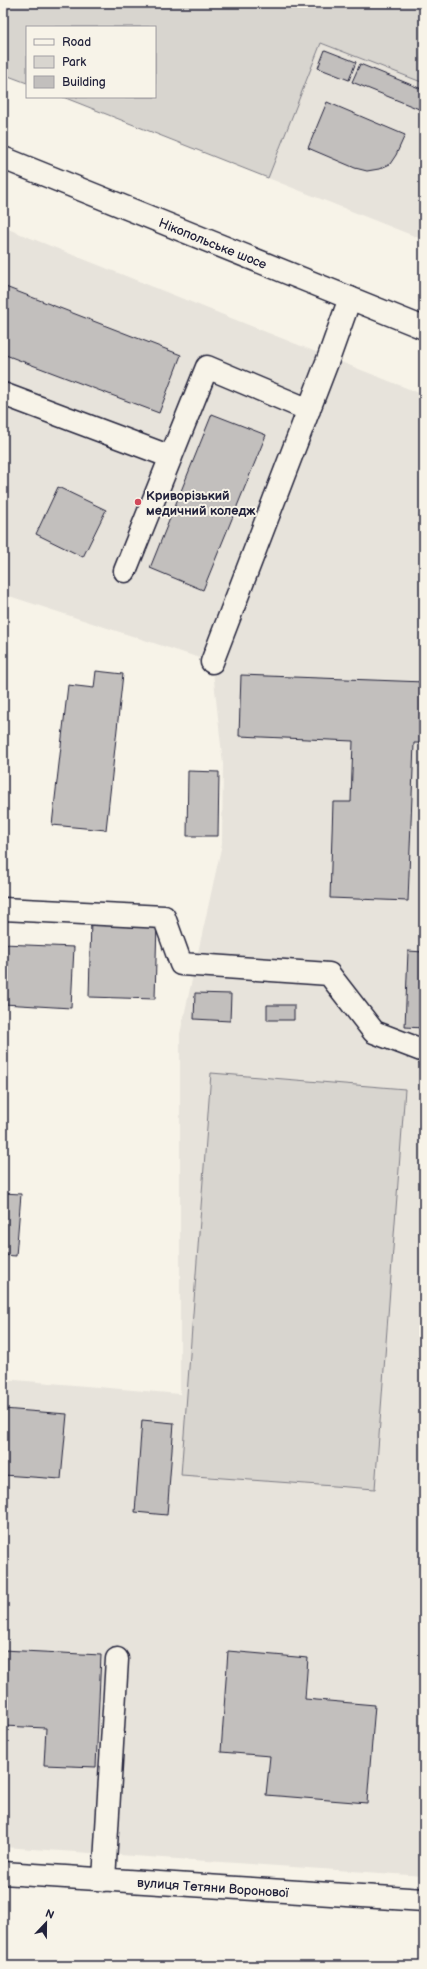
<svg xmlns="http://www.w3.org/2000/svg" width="427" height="1969" font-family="'Balsamiq Sans',sans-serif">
  <rect width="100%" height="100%" fill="#f7f3e8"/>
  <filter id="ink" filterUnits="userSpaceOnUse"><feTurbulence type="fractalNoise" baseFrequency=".025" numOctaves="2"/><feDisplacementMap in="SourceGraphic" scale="8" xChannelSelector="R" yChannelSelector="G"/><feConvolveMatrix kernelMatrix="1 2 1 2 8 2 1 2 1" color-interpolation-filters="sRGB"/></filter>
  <g filter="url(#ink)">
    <path fill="#e7e3db" d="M321,43L424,83V240L268,178Z
      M3,227L424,395V1876L3,1847V1379L180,1394V1034L222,844L223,764L212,662L3,594Z"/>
    <path fill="#d8d5cf" stroke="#7d7c85" d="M3,3H424V83L321,43L268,178L63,97H155V27H27V83L3,74Z
      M211,1073L405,1089L375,1489L181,1475Z"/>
    <path fill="#c2bfbd" stroke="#22223b" d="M325,50L356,62L349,80L318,68Z
      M360,64L424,90V111L352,82Z
      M327,102L405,135L396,155L390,164L379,169L367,171L355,168L308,148Z
      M3,286L181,355L159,413L3,354Z
      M212,414L266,435L203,590L150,568Z
      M58,487L106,510L83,557L36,534Z
      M96,671L123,674L106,830L52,825L68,685L94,688Z
      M241,675L424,682V743H414L408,901L330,898L333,802H351L353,741L239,736Z
      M188,771L219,772L218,836H187Z
      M91,919L157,921L155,999L89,997Z
      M3,944L74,947L71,1008L3,1004Z
      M408,951L424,952V1028L405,1027Z
      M195,993L231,994L230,1021L194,1019Z
      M267,1005H294V1020H267Z
      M3,1193L21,1194L16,1256L3,1255Z
      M3,1409L67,1414L61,1479L3,1475Z
      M142,1420L174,1423L167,1515L135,1512Z
      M3,1650L101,1655L96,1767L44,1765L46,1728L3,1726Z
      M228,1651L308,1658L305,1699L375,1705L367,1803L266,1795L270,1756L221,1752Z"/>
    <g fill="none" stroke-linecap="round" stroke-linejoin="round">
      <defs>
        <path id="minor" d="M3,394L171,457
          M125,571L207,367L309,410
          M212,662L329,357L350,298
          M3,909L164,917L181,964L329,974L374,1032L424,1051
          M3,1873L424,1900
          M104,1880L117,1659"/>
        <path id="major" d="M3,158L424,328"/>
      </defs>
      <use href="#minor" stroke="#22223b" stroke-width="25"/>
      <use href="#major" stroke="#22223b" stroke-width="25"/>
      <use href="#minor" stroke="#f7f3e8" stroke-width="22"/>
      <use href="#major" stroke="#f7f3e8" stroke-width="22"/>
    </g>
  </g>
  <circle fill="#d1495b" stroke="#f7f3e8" stroke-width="1.5" cx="138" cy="502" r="4"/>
  <g text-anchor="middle" stroke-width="4" stroke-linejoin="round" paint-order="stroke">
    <g font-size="13" fill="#22223b" stroke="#f7f3e8">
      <text transform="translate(213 243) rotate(22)" y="5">Нікопольське шосе</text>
      <text transform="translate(213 1887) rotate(4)" y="5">вулиця Тетяни Воронової</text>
    </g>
    <g font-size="13" font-weight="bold" fill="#22223b" stroke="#f7f3e8" text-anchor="start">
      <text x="146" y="500">Криворізький<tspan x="146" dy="15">медичний коледж</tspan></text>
    </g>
  </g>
  <rect width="427" height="1969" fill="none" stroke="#f7f3e8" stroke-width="16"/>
  <rect x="8" y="8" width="411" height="1953" fill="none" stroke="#22223b" stroke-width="1.5" filter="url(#ink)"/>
  <rect x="26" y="26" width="130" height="72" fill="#f7f3e8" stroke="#a29fa3"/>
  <rect x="34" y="39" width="20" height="6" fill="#f7f3e8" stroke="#a29fa3"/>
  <text x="62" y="46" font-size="12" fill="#22223b">Road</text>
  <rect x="34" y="56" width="20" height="12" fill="#d8d5cf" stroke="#a29fa3"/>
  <text x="62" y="66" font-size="12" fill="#22223b">Park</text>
  <rect x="34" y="76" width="20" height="12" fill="#c2bfbd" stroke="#a29fa3"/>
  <text x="62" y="86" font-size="12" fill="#22223b">Building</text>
  <g transform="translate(46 1923) rotate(22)" stroke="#f7f3e8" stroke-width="3" paint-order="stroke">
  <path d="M0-3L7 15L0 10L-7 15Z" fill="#22223b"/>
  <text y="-6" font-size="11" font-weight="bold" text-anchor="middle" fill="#22223b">N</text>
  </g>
</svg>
